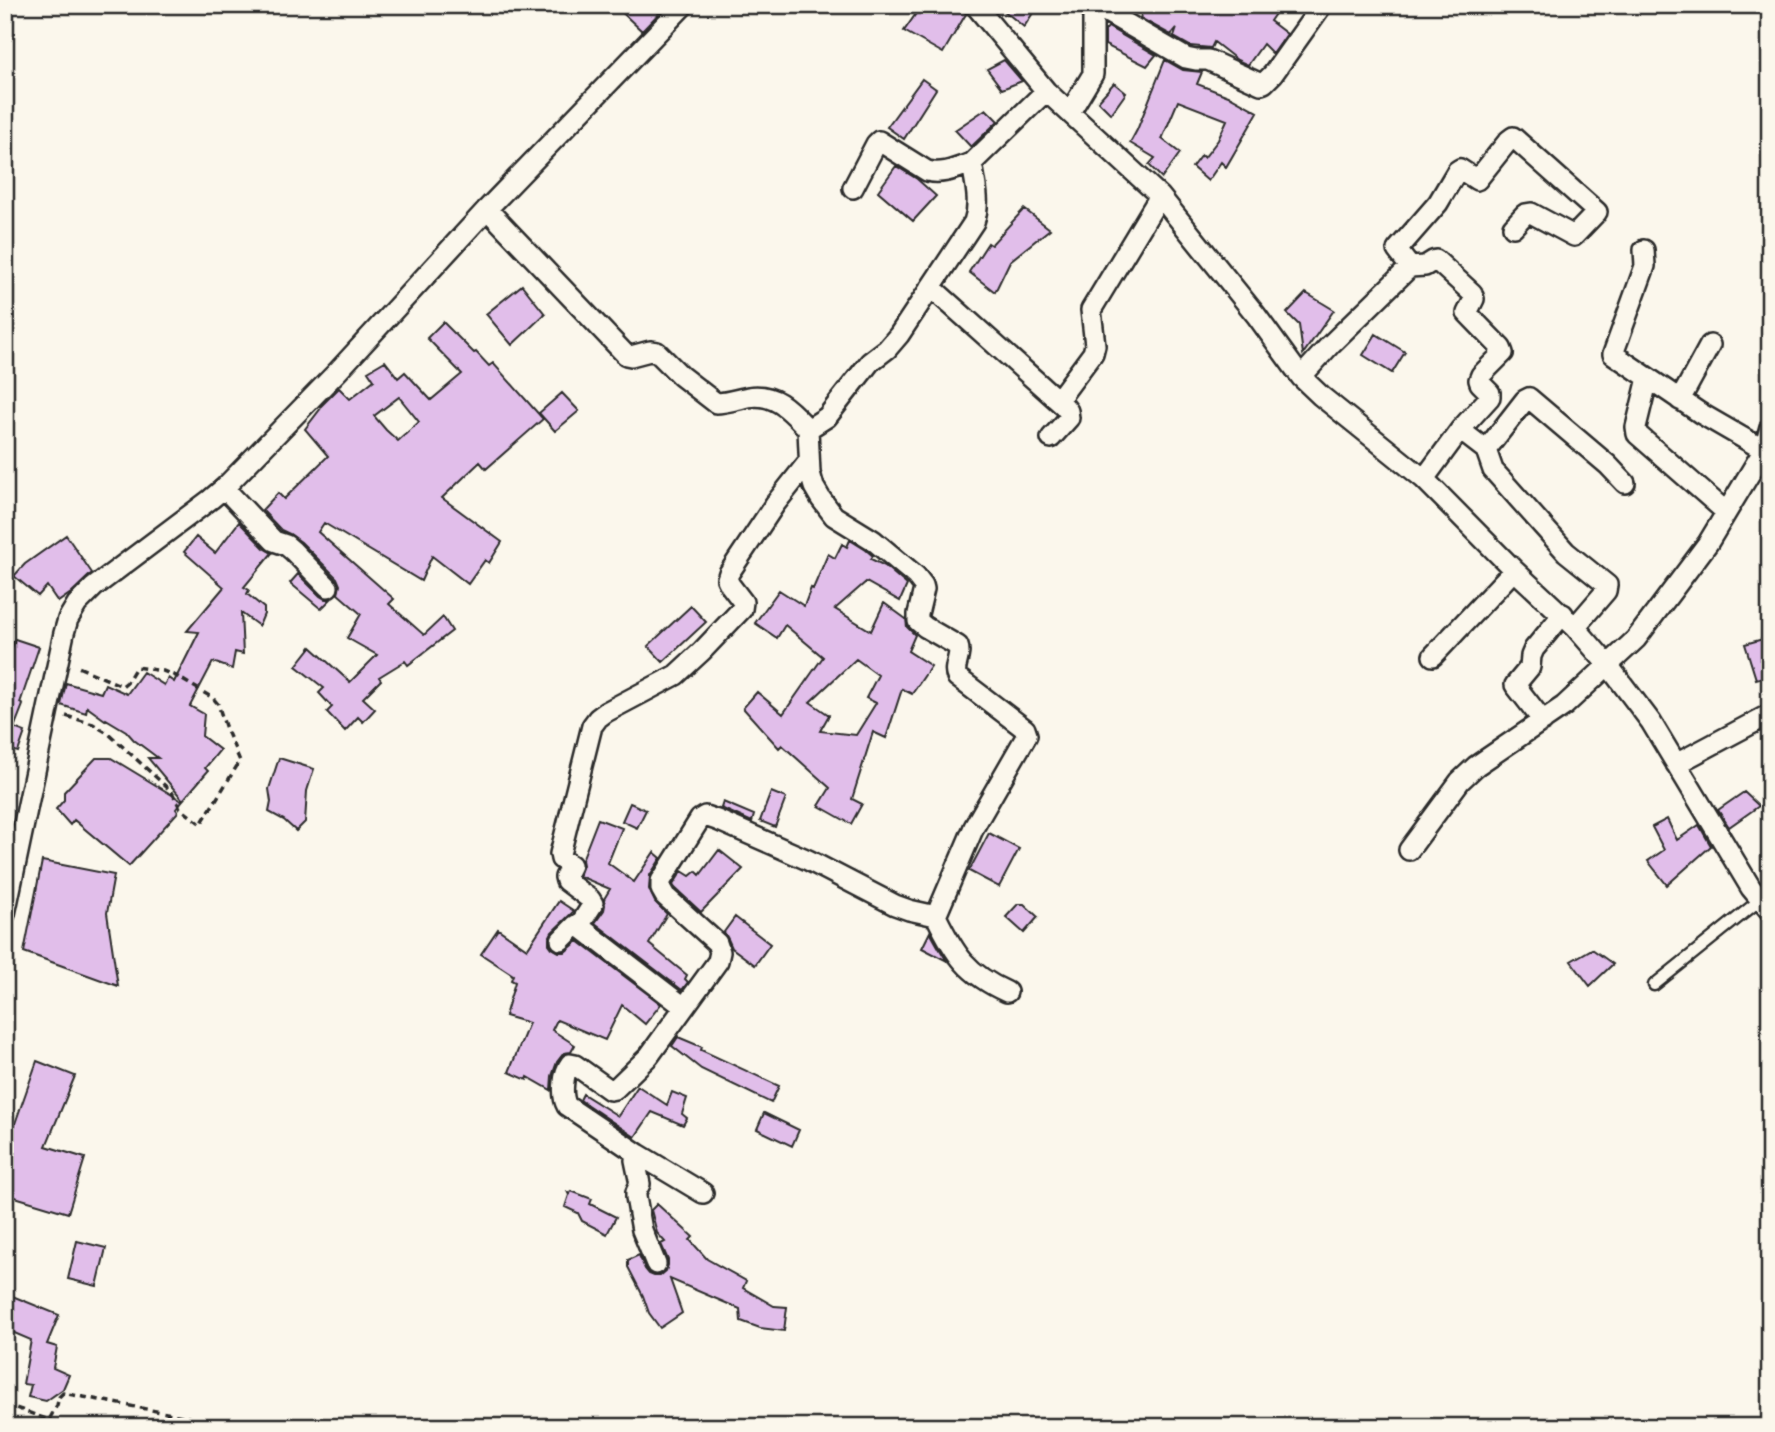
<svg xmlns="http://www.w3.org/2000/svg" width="1775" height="1432" font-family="'Playpen Sans',sans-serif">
  <rect width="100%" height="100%" fill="#fbf7ec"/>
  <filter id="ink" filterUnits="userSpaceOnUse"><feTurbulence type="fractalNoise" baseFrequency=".0143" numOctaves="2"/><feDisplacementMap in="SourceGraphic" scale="14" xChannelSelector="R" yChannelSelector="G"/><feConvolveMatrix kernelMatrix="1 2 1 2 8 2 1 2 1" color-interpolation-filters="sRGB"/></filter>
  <g filter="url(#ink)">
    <path fill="#e1beea" stroke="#2b2b2b" stroke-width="2" fill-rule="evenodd" d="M614,5H667L642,31Z
      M922,5H960L966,14L943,53L904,31Z
      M997,5H1038L1024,27Z
      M1145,5H1281L1270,21L1287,34L1273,54L1263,44L1248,65L1237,60L1214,42L1211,48L1190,46L1174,37L1177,28L1171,35L1140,18Z
      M1108,27L1156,55L1147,66L1105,45V31Z
      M1004,60L1022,81L1002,89L987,69Z
      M1165,60L1183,70L1202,72L1197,84L1231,97L1258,112L1226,167L1221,162L1208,181L1192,167L1201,155L1204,158L1218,140L1227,120L1178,101L1162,139L1180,153L1162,178L1149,165L1155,158L1130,143L1137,130Z
      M922,79L936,89L904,139L887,127Z
      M1114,83L1126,93L1111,114L1098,101Z
      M986,109L998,121L971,147L955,130Z
      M896,166L917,179L936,196L913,221L878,191Z
      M1024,209L1050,229L1010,261L995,292L969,272L988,243L991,245Z
      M522,285L545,314L512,345L486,314Z
      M1306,293L1334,310L1303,354L1299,325L1287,313Z
      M443,322L474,353L476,352L489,366L493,363L543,419L486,469L480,462L442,498L502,542L489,563L485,560L468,584L432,556L421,581L324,523L318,532L394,599L389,604L424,635L443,617L452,631L408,665L405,661L379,677L381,680L363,698L375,709L363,722L358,717L345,731L327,712L332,707L319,693L324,688L296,666L311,647L350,682L377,655L347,638L361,614L338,594L340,585L337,578L301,542L290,534L281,530L262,510L278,493L284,499L328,456L305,429L321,408L320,407L339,388L350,399L374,380L368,371L385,361L398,378L405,372L431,400L462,374L427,338ZM399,397L419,422L398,441L386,430L374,416Z
      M1376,334L1405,352L1392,373L1363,355Z
      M562,393L579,411L555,431L539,413Z
      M239,522L265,549L272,553L244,587L249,590L247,594L264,608V614L259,626L241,613L243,654L235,652L232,669L213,662L190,706L204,714L202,736L220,750L205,768L208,771L183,800L148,758H158L134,740L126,731L106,719L105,720L87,707L86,713L61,705L66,683L101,693L105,684L127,694L143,672L164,685L168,678L174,682L199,632L187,631L224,587L184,552L196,537L215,553Z
      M66,535L92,573L71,593L58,602L47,586L38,596L14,576L25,564Z
      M850,540L866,550L873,556L871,559L885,566L907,585L900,601L866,582L835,609L871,631L884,603L906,619L907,627L915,635L908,651L931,666L912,694L902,689L886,738L873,732L852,799L862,804L851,824L819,806L830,788L782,745L779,748L743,708L757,692L783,714L823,657L785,625L777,638L755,623L779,590L804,606L811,588L813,589L828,554L835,558L842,544L847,547ZM856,659L878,675L866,698L876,703L856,735L820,731L829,715L810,702Z
      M298,574L320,596L325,599H331L321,609L290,583Z
      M691,606L706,622L663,662L648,646Z
      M1770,637V675L1756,679L1745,644Z
      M15,639L39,647L20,703L23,705L14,728L25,732L18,752L5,748V668Z
      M96,758H111L182,801L176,809L178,812L129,866L74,820L70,825L56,809L64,800V792Z
      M279,758L314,769L307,791L305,822L296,831L284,820L269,812L271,802L269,789Z
      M771,792L786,798L775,827L760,821Z
      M1744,792L1759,806L1729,827L1718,810Z
      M723,802L754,815L752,822L721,808Z
      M630,803L646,810L637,828L622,821Z
      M598,819L622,828L608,863L634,882L654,852L661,858L650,875L649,889L655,902L667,914L649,944L687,975L685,979L688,982L682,990L595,923L604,910L605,905L604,899L610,889L579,876L583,865L582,860Z
      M1667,819L1677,840L1699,825L1711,846L1667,885L1648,861L1664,850L1652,827Z
      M989,833L1019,849L999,887L969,871Z
      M719,850L743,869L701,912L675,888L673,885L682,871L690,876L696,871L700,875Z
      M42,861L114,875L107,913L118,986L24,952Z
      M559,901L574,911L552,932L549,938V944L552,948L559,952H565L578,941L661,1004L645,1024L622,1005L605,1040L557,1020L552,1030L575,1045L571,1052L564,1053L557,1062L552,1076L551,1090L528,1077L527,1080L509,1072L529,1023L505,1016L515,982L511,980L513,975L481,954L498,929L527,949Z
      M1018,904H1024L1038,917L1024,933L1006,917Z
      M735,917L770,944L755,965L732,948L728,939L724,932Z
      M930,932L939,948L947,961L922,948Z
      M1592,949L1613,964L1590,986L1571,961Z
      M678,1037L702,1047L701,1050L779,1086L771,1103L701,1069L672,1046Z
      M37,1061L75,1076L46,1146L85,1158L68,1213L5,1194V1134L11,1135Z
      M638,1086L667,1105L672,1092L687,1098L682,1114L687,1118L683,1125L652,1112L635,1137L580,1100L583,1094L618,1116Z
      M764,1113L799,1130L792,1146L757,1129Z
      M571,1191L592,1199L590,1204L616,1217L607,1234L582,1221L578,1213L565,1207L569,1195L568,1193L570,1194Z
      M657,1204L693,1237L690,1240L707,1259L746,1281L743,1288L774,1306L787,1307L784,1331L760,1328L741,1321L740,1309L670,1279L682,1313L660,1328L649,1313L643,1296L628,1267V1260L639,1255L645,1269L649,1274L654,1276H660L666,1271L668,1265V1260L661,1244L665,1242L657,1233L651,1210Z
      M77,1241L106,1248L97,1286L68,1279Z
      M5,1293L59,1315L47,1344L57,1347L53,1368L69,1375L63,1389L46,1401L28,1397L31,1385L23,1384L31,1340L5,1329Z"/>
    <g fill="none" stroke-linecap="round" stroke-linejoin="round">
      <defs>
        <path id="service" d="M1654,985L1760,900"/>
        <path id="minor" d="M975,5L1046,91L1160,196L1256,315L1301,377L1321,396L1424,479L1514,570L1575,627L1608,665L1651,722L1751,888L1770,911
          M1070,112L1093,74V9L1096,6L1186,58L1196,60H1208L1261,84L1264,83L1273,74L1322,5
          M853,188L876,144L879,141L927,171C943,175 957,168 972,163
          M487,209L626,355L631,356L650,351L657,352L681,376L716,403C726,403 738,399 748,397C775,392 791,411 808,429L827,417L870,362L887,349L899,335L974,222C981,202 975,183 972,163L1046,91
          M1644,250L1645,266L1613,354L1700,413L1764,450
          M1410,267L1425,266L1433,261L1436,260L1472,293L1474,299L1467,313L1501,348L1503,353L1481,375L1479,380L1480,383L1490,393V397L1460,430L1424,479
          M931,287L1064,406L1068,411L1069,418L1051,438
          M1301,377L1330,345L1410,267L1397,250L1438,203L1457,171L1460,169L1477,180L1509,140L1513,137L1597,212L1574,236L1531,213L1525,214L1513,227
          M1648,378L1636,427L1637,434L1726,512
          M1058,400L1093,353L1095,345L1091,310L1160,196
          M1680,400L1710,345
          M1460,430L1486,450L1525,400L1529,398L1608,465L1625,483
          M1486,450L1493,470L1566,552L1607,585L1606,591L1575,627
          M224,488L274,541L286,545L293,551L328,587
          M1433,656L1514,570
          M1543,721L1515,685L1530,667L1531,656L1534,649L1563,614
          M1676,764L1770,714
          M1409,850L1460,781L1476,766L1564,706L1636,639L1708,543L1764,450L1770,428
          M5,914L64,633L68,619L77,604L94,587L211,499L224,488L338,371L487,209L684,5
          M936,916C955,955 967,974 1007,992
          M579,926L593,904L590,899L566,881L565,877L571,865L561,859L560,854L592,726L598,718L606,712L676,675L702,651L742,609L743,602L730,585L727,579L729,573L775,504L809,461
          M561,940L576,925L579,926L684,1007
          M638,1154L703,1193
          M656,1264L642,1230L636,1197V1192L640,1184L635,1160L638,1154L567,1106C561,1096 563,1073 570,1064L575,1065L610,1090L615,1089L649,1056L718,961L720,952L717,943L665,896L661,889V881L700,819L705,816L717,820L808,860L895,905L909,910L936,916L974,827L1027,735L1025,729L957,677C952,667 962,656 958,646L925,627L918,621V614L924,589L923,585L916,576L873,540L834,516L821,499L814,487L810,473L808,429"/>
      </defs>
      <use href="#service" stroke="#2b2b2b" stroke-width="15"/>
      <use href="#minor" stroke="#2b2b2b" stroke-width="24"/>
      <path stroke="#2b2b2b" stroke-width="3.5" stroke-dasharray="7 5" stroke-linecap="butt" d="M66,716L93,724L109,734L172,792L180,808L201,824L240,761L225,726L218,704L213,698L176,676L163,671L136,667L127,682L122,686L76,666
        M5,1404L49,1420L57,1405L59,1397L63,1393L203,1420L213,1423L217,1427"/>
      <use href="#service" stroke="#fbf7ec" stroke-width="10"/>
      <use href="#minor" stroke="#fbf7ec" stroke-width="19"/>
    </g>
  </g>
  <rect width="1775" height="1432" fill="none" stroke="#fbf7ec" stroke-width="28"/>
  <rect x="14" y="14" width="1747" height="1404" fill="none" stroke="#2b2b2b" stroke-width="2.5" filter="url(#ink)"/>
</svg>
